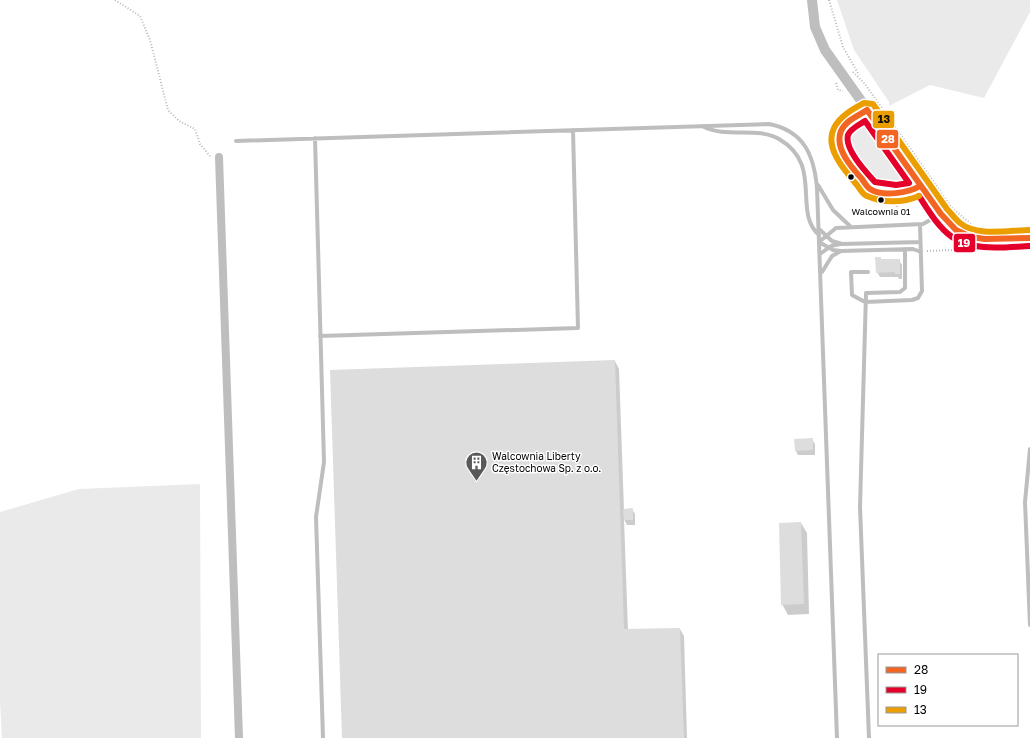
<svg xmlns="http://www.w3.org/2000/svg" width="1030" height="738" font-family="'Golos Text',sans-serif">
  <rect width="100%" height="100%" fill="#fff"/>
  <path fill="#eaeaea" d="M837,0H1030V12L984,98L930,85L889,106V102L854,50Z
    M862,123L873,128L907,176V183L904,187C899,189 894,188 888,188C866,186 857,163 846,146C844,135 850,124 862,123Z
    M200,484L201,738H2L0,701V512L79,489Z"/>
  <path fill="#0003" d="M881,260H899L902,265V279H899L898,277H880L877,272Z
    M615,361L619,369L624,510L632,509L635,514V525H627L624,519L628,630L680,629L684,636L687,738H343Z
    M812,439L815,444V455H798L796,451Z
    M801,523L807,533L809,614L788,615L782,604Z"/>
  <path fill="#ddd" d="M875,257H881V259H900V274H895V272L876,273Z
    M615,360L624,629L680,628L684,738H342L330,370Z
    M813,438V450L795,451L794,439Z
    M633,508V520H624L623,509Z
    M801,522L804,604L781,605L779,523Z"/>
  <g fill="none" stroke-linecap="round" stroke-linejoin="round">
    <path stroke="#b8b8b8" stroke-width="2" stroke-dasharray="1 2" stroke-linecap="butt" d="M115,0L140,16L143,23L150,40L168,110L179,121L195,129L200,144L210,156
      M829,0L843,47L859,75
      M853,72L865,84L952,208L971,224
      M836,83L838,90L843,91
      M896,200L898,218
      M927,251L983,249"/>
    <path stroke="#bebebe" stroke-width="4" d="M867,111C857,117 844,122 840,134C839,137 839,143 840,146C842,153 865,185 870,189C882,196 910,194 920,186
      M702,126C727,139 757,126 779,139C824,165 792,211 819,235
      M315,138L324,462L316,517L323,738
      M236,141L769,124C804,131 814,155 817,188L837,738
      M818,185L833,210L851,227
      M819,229L832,241L842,244L920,242
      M841,251L833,250L819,242L836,228L923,224L941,214
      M820,254L831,246L840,244
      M822,272L832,256L841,251L913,249L921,252
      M868,272H851L852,295L865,302L912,300L918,298L922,291L920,225
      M320,336L578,328L573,130
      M1030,449L1025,502L1030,625
      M869,738L860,507L866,293L900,292L905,288V249"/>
    <path stroke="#bebebe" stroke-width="8" d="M219,157L239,738"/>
    <path stroke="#bebebe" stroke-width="10" d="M812,0L815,27L825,50L948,223C972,243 1000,239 1030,238"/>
    <defs>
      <path id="bus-1" d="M920,186C909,193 882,197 870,189C867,187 864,182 862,179C852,168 834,148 841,131C846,120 858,116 867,110L941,214L956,230L971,237L985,239L1030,238"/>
      <path id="bus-2" d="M865,121L909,183L896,185L875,182C866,172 844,149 848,135C851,128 859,125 865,121Z
        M919,196C928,210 938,227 952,237C974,252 1005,247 1030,246"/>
      <path id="bus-3" d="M919,196C903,203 883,203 867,196C863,195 860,189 857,185C845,171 824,148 834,128C840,116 853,109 864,103L873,104L947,209C951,213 955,219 960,223C977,237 1009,230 1030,230"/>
    </defs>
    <use href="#bus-1" stroke="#fff" stroke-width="9"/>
    <use href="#bus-2" stroke="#fff" stroke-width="9"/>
    <use href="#bus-3" stroke="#fff" stroke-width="9"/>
    <use href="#bus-1" stroke="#f26522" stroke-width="6"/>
    <use href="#bus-2" stroke="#e4002b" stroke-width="6"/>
    <use href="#bus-3" stroke="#eb9e00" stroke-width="6"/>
  </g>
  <defs>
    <symbol id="building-pin" viewBox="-11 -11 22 30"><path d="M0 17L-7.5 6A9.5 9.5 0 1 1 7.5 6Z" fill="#595959" stroke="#fff"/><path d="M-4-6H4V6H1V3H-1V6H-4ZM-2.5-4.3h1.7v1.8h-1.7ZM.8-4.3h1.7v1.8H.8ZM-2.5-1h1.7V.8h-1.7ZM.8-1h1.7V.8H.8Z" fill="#fff"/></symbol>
  </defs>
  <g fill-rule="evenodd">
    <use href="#building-pin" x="464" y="450" width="25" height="34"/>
  </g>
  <g fill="#000" stroke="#fff" stroke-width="1.5">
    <circle cx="851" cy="177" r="3.5"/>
    <circle cx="881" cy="200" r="3.5"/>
  </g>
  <g text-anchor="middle" stroke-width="3" stroke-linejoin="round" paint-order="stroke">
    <g font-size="9" fill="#000" stroke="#fff">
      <text x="881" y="215">Walcownia 01</text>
    </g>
    <g font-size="10" fill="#000" stroke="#fff" text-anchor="start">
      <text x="492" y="460">Walcownia Liberty<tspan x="492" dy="12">Częstochowa Sp. z o.o.</tspan></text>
    </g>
  </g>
  <g stroke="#fff" stroke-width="1.5">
    <rect x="872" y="110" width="23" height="19" rx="4" fill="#eb9e00"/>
    <rect x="876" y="129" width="23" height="20" rx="4" fill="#f26522"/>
    <rect x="953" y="233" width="23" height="20" rx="4" fill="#e4002b"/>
  </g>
  <g font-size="11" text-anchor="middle" font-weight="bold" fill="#fff">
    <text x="888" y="143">28</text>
    <text x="964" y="247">19</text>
  </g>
  <g font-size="11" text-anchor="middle" font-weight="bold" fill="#111">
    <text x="884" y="123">13</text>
  </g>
  <rect x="878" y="654" width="140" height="72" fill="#ffffff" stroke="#999999"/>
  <rect x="886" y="667" width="20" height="6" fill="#f26522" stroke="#999999"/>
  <text x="914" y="674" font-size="12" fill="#000000">28</text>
  <rect x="886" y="687" width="20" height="6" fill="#e4002b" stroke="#999999"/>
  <text x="914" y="694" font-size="12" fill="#000000">19</text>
  <rect x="886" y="707" width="20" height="6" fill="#eb9e00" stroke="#999999"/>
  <text x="914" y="714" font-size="12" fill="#000000">13</text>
</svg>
